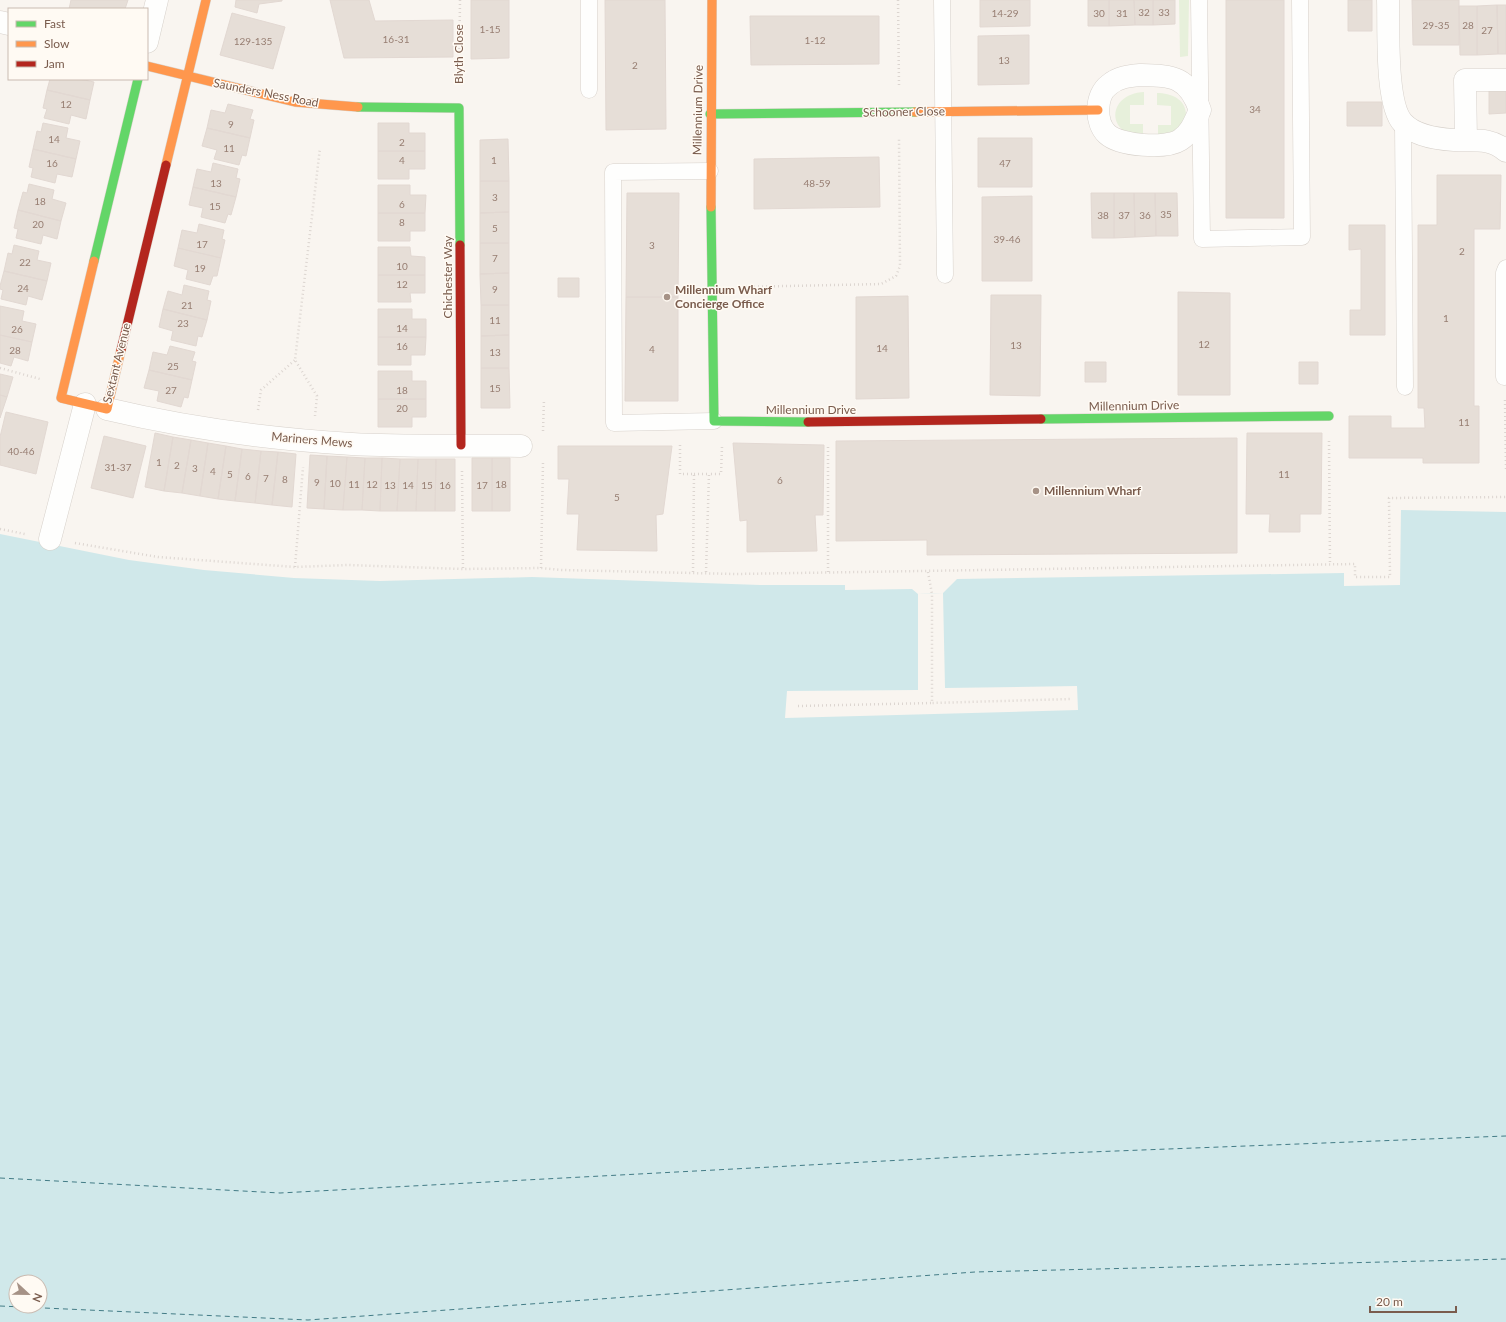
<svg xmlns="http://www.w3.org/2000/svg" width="1506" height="1322" font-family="Lato,sans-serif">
  <rect width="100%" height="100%" fill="#f9f5f0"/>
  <path fill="#e7f0db" d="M1179,0H1189L1188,56L1180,57Z
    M1144,92V105H1130V124H1143V136C1106,136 1106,94 1144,92Z
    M1157,93C1171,93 1186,99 1186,115C1186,120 1182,126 1180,130L1158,136V125H1171V106L1157,105Z"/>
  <path fill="#d0e8ea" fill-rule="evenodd" d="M1401,510L1506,512V1322H0V534L129,560L204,570L294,578L380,581L532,577L760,585H845V590L912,589L918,594L943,593L957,579L1344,573V586L1400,585ZM16,1282H40V1306H16Z"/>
  <path fill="#f9f5f0" d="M943,593L945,688L1077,686L1078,710L785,718L787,691L918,690V594Z"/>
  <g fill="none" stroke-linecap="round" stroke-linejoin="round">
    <path stroke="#437c86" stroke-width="1" stroke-dasharray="5 4" stroke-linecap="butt" d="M0,1178L280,1193L960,1157L1506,1136
      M0,1306L308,1320L975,1272L1506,1259"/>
  </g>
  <path fill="#e6ded7" stroke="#e2d8d2" d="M71,0H128L125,9H69Z
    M236,0H282V1L259,4L257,13L235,7Z
    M330,0H369L375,21L453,20V57L344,58Z
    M471,0H509V58L471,59Z
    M605,0H665L666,129L606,130Z
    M980,0H1030V26L980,27Z
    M1088,0H1109V26H1088Z
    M1109,0H1134L1135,25L1109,26Z
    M1134,0H1153V25H1135Z
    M1153,0H1175V24L1153,25Z
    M1226,0H1284V218H1226Z
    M1348,0H1372V31H1348Z
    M1412,0H1459V45H1413Z
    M1497,5H1506V54H1498Z
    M1497,5L1498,54L1477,55V6Z
    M1459,6H1477V55H1460Z
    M232,13L285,27L273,69L220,55Z
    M750,16H879V64L751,65Z
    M1029,35V84L978,85V36Z
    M50,79H80L94,82L90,100L47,90Z
    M47,90L90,100L86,119L71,115L69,124L44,118L47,109L43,108Z
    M1489,90H1506V113L1489,114Z
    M1347,102H1382V126H1347Z
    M228,104L253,110L250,119L254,120L250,138L207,128L211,110L225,113Z
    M43,123L68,128L66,138L80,141L76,159L33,149L37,131L41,132Z
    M378,123H409V133H425V151H378Z
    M207,128L250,138L246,156L242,155L239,165L214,159L217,150L202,146Z
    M978,138H1032V187H978Z
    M508,139L509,181H480V140Z
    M33,149L76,159L72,177L57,174L55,183L31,177L33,168L29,167Z
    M378,151H425V169H409V179H378Z
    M879,157L880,207L754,209V159Z
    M213,163L238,169L236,178L240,179L236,197L193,187L197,169L211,172Z
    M1437,175H1501L1500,229H1474V406H1479V463H1423V458H1349V416H1391V428H1425L1424,408H1418V225H1437Z
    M480,181H509V212L480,213Z
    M29,184L54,190L52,199L66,203L61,221L18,210L23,192L27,193Z
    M378,185H410V195H426L425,213H378Z
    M193,187L236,197L231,215L228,214L225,223L201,217L203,208L189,205Z
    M627,193H679L678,297H626Z
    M1091,193H1114V238H1092Z
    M1114,193H1134L1135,237L1114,238Z
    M1134,193H1155L1156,236L1135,237Z
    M1155,193H1177L1178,236H1156Z
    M1032,196V281H982V197Z
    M18,210L61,221L57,239L43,235L41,244L16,238L18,229L14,228Z
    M509,212V243H480V213Z
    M378,213H425V231H410V241H378Z
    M199,224L224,230L222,239L225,240L221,258L178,248L182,230L197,233Z
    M1349,225H1385V335H1350V310H1361V249L1349,250Z
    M480,243H509V273L480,274Z
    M14,245L39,251L37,260L51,263L47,281L4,271L8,253L12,254Z
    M378,247H410L411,256L425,257V275H378Z
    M178,248L221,258L217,276H213L210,285L186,279L188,270L174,266Z
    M4,271L47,281L42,300L28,296L26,305L1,299L3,290L0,289V286Z
    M509,273V305H481L480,274Z
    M378,275H425V293H410L411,302H378Z
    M558,278H579V297H558Z
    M184,285L209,291L207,300L211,301L207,320L163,309L168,291L182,295Z
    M1178,292L1230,293V395H1178Z
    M991,295H1041L1040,396L990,395Z
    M908,296L909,398L856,399V297Z
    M626,297H678V401H625Z
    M481,305H509V335L481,336Z
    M0,306L24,311L22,321L36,324L32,342L0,335Z
    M163,309L207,320L202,337L198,336L196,346L171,340L173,331L159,327Z
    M378,309H412V319H426V337H378Z
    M0,335L32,342L28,361L14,357L11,366L0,363Z
    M509,335V368H481V336Z
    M378,337H426L425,355H411V365H378Z
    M170,346L195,352L192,361L196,362L192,380L149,370L153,352L167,355Z
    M1085,362H1106V382H1085Z
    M1299,362H1318V384H1299Z
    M481,368H509L510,408H481Z
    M149,370L192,380L188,398L184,397L181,407L157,401L159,391L144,388Z
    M378,371H412V381H426V399H378Z
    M0,374L13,377L7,397L0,395Z
    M0,395L7,397L0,418Z
    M378,399H426V417H412V427H378Z
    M6,412L48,422L36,474L0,465V437Z
    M155,433L173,437L164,491L145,487Z
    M1247,433H1322L1321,514H1300V532H1269L1270,514H1246Z
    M104,436L146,446L133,498L91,488Z
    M173,437L191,440L182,493L164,491Z
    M1237,438V553L927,555V540L836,541V441Z
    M191,440L208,443L200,496L182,493Z
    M208,443L226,446L218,499L200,496Z
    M733,443L824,445L823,515H815L817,551L747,552V520L740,521Z
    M226,446L242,449L235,501L218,499Z
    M558,446H672L663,514L656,515L657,551L577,550L579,514H567L569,479H558Z
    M242,449L261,451L255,503L235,501Z
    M261,451L278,452L272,505L255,503Z
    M278,452L296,454L292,507L272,505Z
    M310,455L327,456L324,509L307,508Z
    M327,456L347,457L343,510L324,509Z
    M347,457L365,458L362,510H343Z
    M365,458H382L380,511L362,510Z
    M382,458L400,459L397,511H380Z
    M472,458H492V511H472Z
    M492,458H510V511H492Z
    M400,459H418L416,511H397Z
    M418,459H436L435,511H416Z
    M436,459H455V511H435Z"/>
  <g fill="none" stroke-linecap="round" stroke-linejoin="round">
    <defs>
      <path id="lane" d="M942,0L945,275
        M1199,0L1202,239L1302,237L1300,0
        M589,90V0
        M1403,123L1405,387
        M710,171L613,172L614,423L714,421
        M1504,377V273L1506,268"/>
      <path id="street" d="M1388,0C1389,27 1385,104 1403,123C1415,136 1437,139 1454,140C1474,141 1490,137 1506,151
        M0,22L9,24
        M147,42L157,0
        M1140,75C1173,76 1188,76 1200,110C1195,121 1191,133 1180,140C1166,149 1120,146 1107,134C1095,123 1095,95 1109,85C1118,77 1129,76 1140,75Z
        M1466,140L1465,80H1506
        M107,409C187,428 269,439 352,444C408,447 464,445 521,446
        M50,539L85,404"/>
      <path id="fast" d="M358,107L459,108L460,245
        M710,114L915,112
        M711,207L714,421L808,422
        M94,261L138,79
        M1041,419L1329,416"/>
      <path id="slow" d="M147,66L295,102L358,107
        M915,112L1098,110
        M166,165L206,0
        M711,207L712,0
        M94,261L61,398L107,409L121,350"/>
      <path id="jam" d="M460,245L461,445
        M121,350L166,165
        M808,422L1041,419"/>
    </defs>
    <use href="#lane" stroke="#d7d1cb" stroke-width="17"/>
    <use href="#street" stroke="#d7d1cb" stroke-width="23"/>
    <use href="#fast" stroke="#d9d2cb" stroke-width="10"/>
    <use href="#slow" stroke="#d9d2cb" stroke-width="10"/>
    <use href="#jam" stroke="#d9d2cb" stroke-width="10"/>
    <path stroke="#dcd5d0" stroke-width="2.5" stroke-dasharray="1 3" stroke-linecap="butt" d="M898,0L899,85
      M459,81L460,0
      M738,287L881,284L896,276L900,266L899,138
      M0,368L40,379
      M1505,400L1506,471
      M258,410L261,390L295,360
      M315,416L317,396L295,360L320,148
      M543,431L544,399
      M1329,441L1330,565
      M680,445V474H694L693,572
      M828,447V573
      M462,471L463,569
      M694,474H709
      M0,529L25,534
      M75,543L158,557L295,567L348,565L463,569L541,568L562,570L735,574L1355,564V577H1390L1389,498L1506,497
      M295,567L303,467
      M541,568L543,462
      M706,572L709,474H721L722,447
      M928,572L932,594V703L1071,699
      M798,706L932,703"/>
    <use href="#lane" stroke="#fefefd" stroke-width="16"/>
    <use href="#street" stroke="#fefefd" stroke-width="22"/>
    <use href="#fast" stroke="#63d668" stroke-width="9"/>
    <use href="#slow" stroke="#ff974d" stroke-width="9"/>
    <use href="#jam" stroke="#b3261e" stroke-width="9"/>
  </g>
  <g fill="#a69286" stroke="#fffaf3" stroke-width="1.5">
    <circle cx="667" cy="297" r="4"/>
    <circle cx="1036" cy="491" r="4"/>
  </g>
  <g text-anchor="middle" stroke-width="3" stroke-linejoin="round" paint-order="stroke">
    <g font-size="10" fill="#977e72">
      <text x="1144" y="16">32</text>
      <text x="1164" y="16">33</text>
      <text x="1005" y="17">14-29</text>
      <text x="1099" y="17">30</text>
      <text x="1122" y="17">31</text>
      <text x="1436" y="29">29-35</text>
      <text x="1468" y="29">28</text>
      <text x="490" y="33">1-15</text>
      <text x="1487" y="34">27</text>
      <text x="396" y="43">16-31</text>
      <text x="815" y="44">1-12</text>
      <text x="253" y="45">129-135</text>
      <text x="1004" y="64">13</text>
      <text x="635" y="69">2</text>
      <text x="66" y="108">12</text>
      <text x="1255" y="113">34</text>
      <text x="231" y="128">9</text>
      <text x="54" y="143">14</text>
      <text x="402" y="146">2</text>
      <text x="229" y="152">11</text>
      <text x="402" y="164">4</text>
      <text x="494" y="164">1</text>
      <text x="52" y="167">16</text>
      <text x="1005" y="167">47</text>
      <text x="216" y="187">13</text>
      <text x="817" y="187">48-59</text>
      <text x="495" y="201">3</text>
      <text x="40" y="205">18</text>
      <text x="402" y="208">6</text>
      <text x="215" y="210">15</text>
      <text x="1166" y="218">35</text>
      <text x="1103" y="219">38</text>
      <text x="1124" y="219">37</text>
      <text x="1145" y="219">36</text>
      <text x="402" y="226">8</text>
      <text x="38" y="228">20</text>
      <text x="495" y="232">5</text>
      <text x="1007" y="243">39-46</text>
      <text x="202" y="248">17</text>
      <text x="652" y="249">3</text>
      <text x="1462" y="255">2</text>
      <text x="495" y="262">7</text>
      <text x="25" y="266">22</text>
      <text x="402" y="270">10</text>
      <text x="200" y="272">19</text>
      <text x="402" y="288">12</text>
      <text x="23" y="292">24</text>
      <text x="495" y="293">9</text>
      <text x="187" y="309">21</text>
      <text x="1446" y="322">1</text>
      <text x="495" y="324">11</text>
      <text x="183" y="327">23</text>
      <text x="402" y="332">14</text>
      <text x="17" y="333">26</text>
      <text x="1204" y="348">12</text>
      <text x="1016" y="349">13</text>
      <text x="402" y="350">16</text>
      <text x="882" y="352">14</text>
      <text x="652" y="353">4</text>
      <text x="15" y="354">28</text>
      <text x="495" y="356">13</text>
      <text x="173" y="370">25</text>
      <text x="495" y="392">15</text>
      <text x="171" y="394">27</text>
      <text x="402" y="394">18</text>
      <text x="402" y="412">20</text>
      <text x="1464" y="426">11</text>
      <text x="21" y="455">40-46</text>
      <text x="159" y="466">1</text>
      <text x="177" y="469">2</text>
      <text x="118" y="471">31-37</text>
      <text x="195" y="472">3</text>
      <text x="213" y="475">4</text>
      <text x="230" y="478">5</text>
      <text x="1284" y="478">11</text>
      <text x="248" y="480">6</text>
      <text x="266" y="482">7</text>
      <text x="285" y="483">8</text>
      <text x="780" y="484">6</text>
      <text x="317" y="486">9</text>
      <text x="335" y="487">10</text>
      <text x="354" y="488">11</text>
      <text x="372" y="488">12</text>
      <text x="501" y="488">18</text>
      <text x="390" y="489">13</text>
      <text x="408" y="489">14</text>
      <text x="427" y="489">15</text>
      <text x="445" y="489">16</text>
      <text x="482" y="489">17</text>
      <text x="617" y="501">5</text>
    </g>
    <g font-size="12" fill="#7a5c4d" stroke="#fffaf3">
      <text transform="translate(459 54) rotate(-90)" y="4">Blyth Close</text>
      <text transform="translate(266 93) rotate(11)" y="4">Saunders Ness Road</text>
      <text transform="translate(698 110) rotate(-89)" y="4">Millennium Drive</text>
      <text transform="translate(904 112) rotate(-1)" y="4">Schooner Close</text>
      <text transform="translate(448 277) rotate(-90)" y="4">Chichester Way</text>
      <text transform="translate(117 363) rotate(-76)" y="4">Sextant Avenue</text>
      <text transform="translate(1134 406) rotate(-1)" y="4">Millennium Drive</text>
      <text x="811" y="414">Millennium Drive</text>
      <text transform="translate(312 440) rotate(5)" y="4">Mariners Mews</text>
    </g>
    <g font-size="12" font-weight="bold" fill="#7a5c4d" stroke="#fffaf3" text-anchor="start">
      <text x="675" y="294">Millennium Wharf<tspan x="675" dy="14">Concierge Office</tspan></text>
      <text x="1044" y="495">Millennium Wharf</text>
    </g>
  </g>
  <rect x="8" y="8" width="140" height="72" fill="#fffaf3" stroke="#cabbb1"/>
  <rect x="16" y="21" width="20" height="6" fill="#63d668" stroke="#cabbb1"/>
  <text x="44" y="28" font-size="12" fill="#7a5c4d">Fast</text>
  <rect x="16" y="41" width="20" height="6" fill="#ff974d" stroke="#cabbb1"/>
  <text x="44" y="48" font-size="12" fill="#7a5c4d">Slow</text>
  <rect x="16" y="61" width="20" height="6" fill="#b3261e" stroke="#cabbb1"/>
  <text x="44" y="68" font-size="12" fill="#7a5c4d">Jam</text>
  <g transform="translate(28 1294) rotate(112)"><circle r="19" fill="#fffaf3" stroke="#cabbb1"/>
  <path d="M0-3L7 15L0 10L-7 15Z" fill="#a69286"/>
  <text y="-6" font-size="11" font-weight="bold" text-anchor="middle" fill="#7a5c4d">N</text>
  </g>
  <path d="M1370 1306v6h86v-6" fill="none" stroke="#7a5c4d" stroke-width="2"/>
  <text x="1376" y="1306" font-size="12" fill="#7a5c4d" stroke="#fffaf3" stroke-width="3" paint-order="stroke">20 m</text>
</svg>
